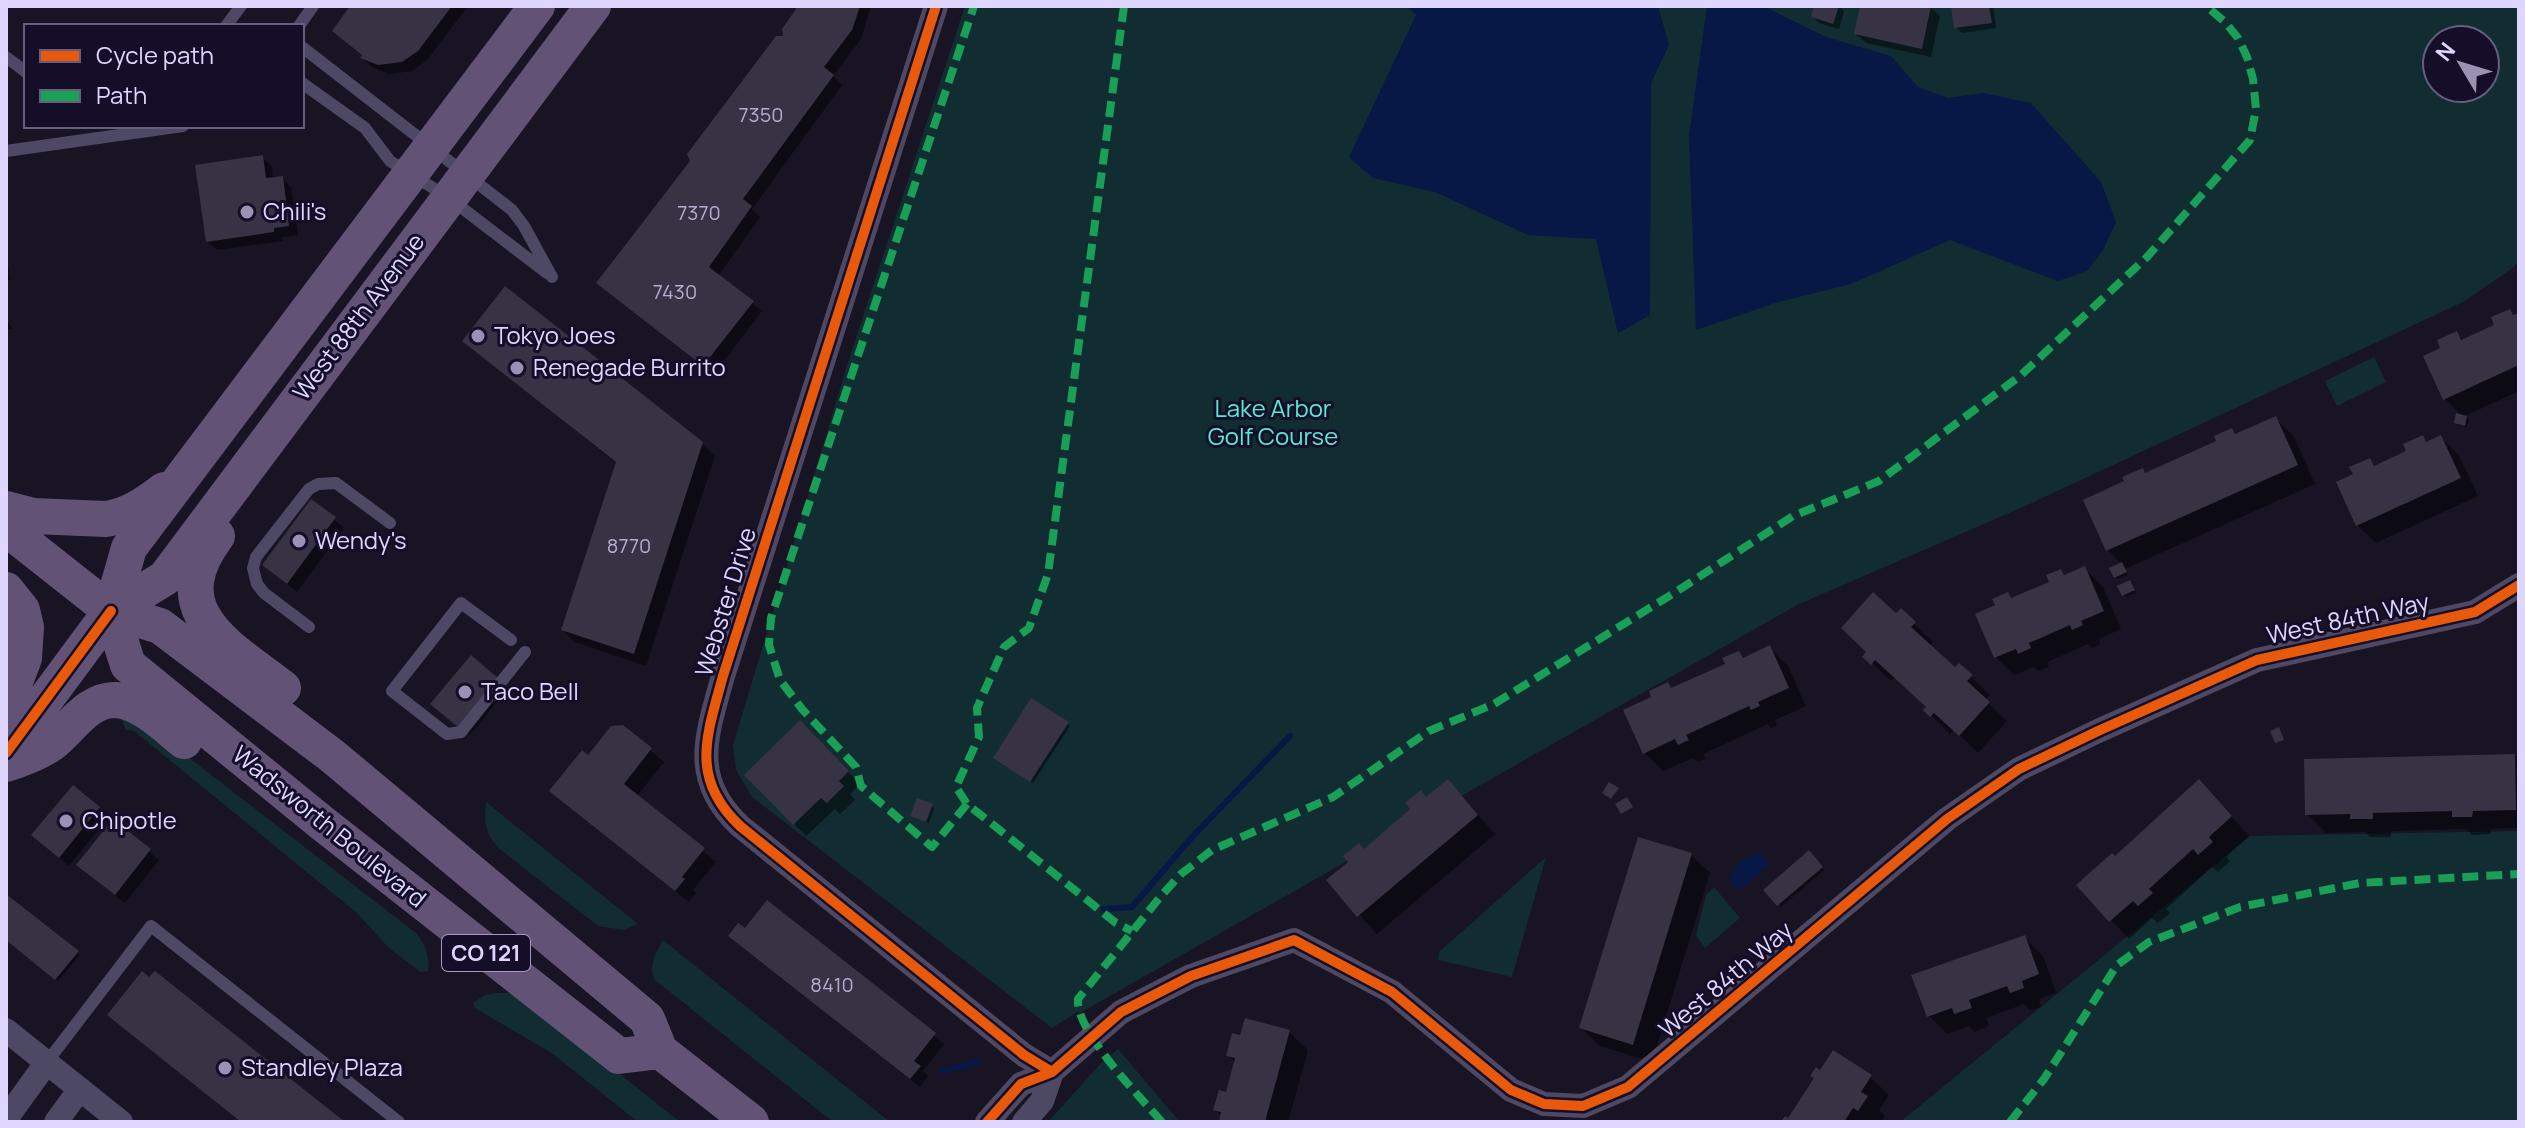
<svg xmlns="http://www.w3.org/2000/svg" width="2525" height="1128" font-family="Manrope,sans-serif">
  <rect width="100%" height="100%" fill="#181423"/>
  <path fill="#112d32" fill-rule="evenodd" d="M965,6H2519V261L2514,267L2463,302L2023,507L1797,605L1080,1013L1077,1012L1052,1028L752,797L736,770L733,745L849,359ZM2437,40H2485V88H2437Z
    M2374,357L2386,382L2337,406L2325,381Z
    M122,720H132L153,730L416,933C425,945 430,956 428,971L420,972L388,947L357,913L134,731L126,730Z
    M486,802L638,924L624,930L598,926L501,850C485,836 484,822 486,802Z
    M2519,831V1122H1900L2250,836Z
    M1546,857L1512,977L1438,960L1439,952Z
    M1714,887L1740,918L1705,948L1696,935L1706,895Z
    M663,940L890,1122H833L655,980C647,967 656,953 663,940Z
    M496,993H511L536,1007L680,1122H638L553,1054L475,1008L473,1003L485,995Z
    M1118,1049L1180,1122H1048L1103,1061Z"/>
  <path fill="#071746" d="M1407,6H1658L1669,45L1651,83L1650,315L1618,333L1596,239L1528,235L1435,192L1373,178L1349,157L1416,15Z
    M1707,6H1763L1826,37L1891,56L1918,87L1948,98L1983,93L2031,103L2101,182L2116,222L2103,250L2087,271L2058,281L1950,240L1851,284L1778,302L1696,330L1689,136Z
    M1759,852L1770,864L1738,891L1728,877L1741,861Z"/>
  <path fill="#0007" d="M352,6H468L427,60L412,71L389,74L372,67L363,58Z
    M801,6H871L861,39L833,76L842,85L752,209L760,217L718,276L762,311L714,374L608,292L785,38Z
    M1816,6H1839L1844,11L1839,29L1819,23L1813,17Z
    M1862,6L1930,7L1940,16L1931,57L1866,43L1856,34Z
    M1953,6H1993L1996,28L1962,33L1956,27Z
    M262,157L272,167L273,179L282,178L291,187L298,235L282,237L283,241L217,250L207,241Z
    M6,251L10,280L6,281Z
    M2510,311L2515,317L2519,315V391L2465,416L2469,420L2467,427L2458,425L2456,422L2463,417L2445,399L2443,349L2456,333L2464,341L2497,326Z
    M6,320L13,329H6Z
    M465,341L702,444L715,456L646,666L575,642L563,630L617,464Z
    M2276,419L2294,437L2315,484L2125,569L2128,575L2118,579L2115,577L2122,564L2108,550L2127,482L2142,470L2147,475L2219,442L2232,430L2237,436Z
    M2441,437L2459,456L2478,496L2376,543L2357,525L2355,475L2369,460L2377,467L2409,452L2422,438L2428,443Z
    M312,501L344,528L297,592L265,565Z
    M2084,568L2103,587L2121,629L2099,639L2100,644L2092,648L2088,644L2047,662L2049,667L2038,671L2034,667L2014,675L1996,657L1997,606L2008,594L2013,600L2051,583L2061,571L2066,576Z
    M2132,585L2136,593L2126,597L2123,595Z
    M1901,611L1933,642L1929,646L1955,670L1960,665L1990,695L1985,700L2007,721L1978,753L1954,730L1950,734L1926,710L1928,708L1895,677L1891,681L1865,656Z
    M1770,648L1788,666L1806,706L1775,720L1777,725L1771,728L1768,724L1703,754L1706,759L1698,762L1693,758L1663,771L1645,753L1654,698L1667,684L1673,690L1728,665L1739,653L1745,659Z
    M498,681L507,690L470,735L442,713Z
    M800,723L860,784L850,794L855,800L840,814L835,809L806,836L747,775Z
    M1067,724L1070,726L1033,783L998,760Z
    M622,727L664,762L637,796L716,862L693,890L696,893L689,902L552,791Z
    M2515,756L2519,761V828L2491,829L2490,834L2472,835L2467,829L2391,831V837H2370L2365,832L2326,833L2307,814Z
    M1448,781L1495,834L1377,934L1328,881Z
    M73,788L108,818L69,866L43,844Z
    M2217,800L2249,836L2226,857L2230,861L2218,872L2212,867L2166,909L2170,913L2158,923L2152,918L2129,939L2079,886L2115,858Z
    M932,806L934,808L929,823L915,818Z
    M113,822L159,860L125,903L88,874Z
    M1809,853L1824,870L1781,907L1766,890Z
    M1691,855L1710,873L1652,1062L1600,1046L1581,1028Z
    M6,896L80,955L58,981L6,938Z
    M767,903L944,1044L923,1071L928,1076L920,1087L740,945L745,931Z
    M2024,937L2043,956L2056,993L2039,999L2041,1007L2030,1011L2024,1004L1986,1018L1989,1026L1974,1032L1969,1026L1947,1034L1929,1016Z
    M150,980L342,1122H241L109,1015Z
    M1289,1032L1308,1050L1288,1122H1221L1222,1116L1216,1110L1227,1095L1236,1063L1228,1055Z
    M1870,1077L1889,1095L1879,1110L1885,1116L1881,1122H1783Z"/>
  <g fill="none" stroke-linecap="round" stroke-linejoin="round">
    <path stroke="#071746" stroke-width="6" d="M1104,909L1132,907L1192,837L1290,736
      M943,1071L978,1062"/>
  </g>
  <path fill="#383245" d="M350,6H452L418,51L402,62L378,65L360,58L362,55L332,31Z
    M798,6H860L852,30L824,67L834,75L743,199L752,206L709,267L754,301L703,366L596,283L690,161L687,154L776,36H783L782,29Z
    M1814,6H1839L1833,24L1811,17Z
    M1860,6H1931L1922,49L1854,34Z
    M1951,6H1989L1992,23L1954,28Z
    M263,155L266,178L283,176L289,226L274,228V232L206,242L195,165Z
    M505,286L703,442L634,654L561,630L616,462L462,341Z
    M2510,309L2513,315L2519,313V365L2443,400L2423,356L2440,348L2437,340L2457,331L2461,340L2494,325L2491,317Z
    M2456,413L2467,416L2465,426L2454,423Z
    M2276,416L2298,465L2106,551L2083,500L2124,481L2122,477L2143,468L2145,473L2216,441L2214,436L2232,428L2235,434Z
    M2423,435L2426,442L2441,435L2461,478L2356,526L2336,482L2353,474L2349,467L2370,458L2374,466L2406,451L2403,444Z
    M311,499L336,517L287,584L262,565Z
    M2122,562L2127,572L2114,578L2109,568Z
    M2085,566L2104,611L2081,621L2083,625L2079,627L2072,630L2070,625L2029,643L2031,648L2018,654L2016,649L1994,658L1975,614L1995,605L1992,599L2008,592L2011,598L2049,582L2046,575L2061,569L2064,575Z
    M2130,580L2135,590L2122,596L2117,586Z
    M1873,592L1896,613L1901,608L1916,622L1911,627L1955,667L1959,663L1973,675L1967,681L1990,702L1959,736L1934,713L1930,717L1923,710L1926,707L1875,660L1871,665L1862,657L1866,652L1841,628Z
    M1770,645L1789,688L1758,702L1760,706L1751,710L1749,706L1686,735L1689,740L1678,745L1675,739L1643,754L1623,710L1651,697L1649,691L1668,682L1671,688L1725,664L1722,658L1739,651L1743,658Z
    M471,655L499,679L459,728L430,704Z
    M1031,698L1069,722L1030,782L993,758Z
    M800,720L849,771L839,781L844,786L827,803L821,798L793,825L744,775Z
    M623,725L652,748L624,784L705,848L682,877L685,879L675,891L549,791L582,750L588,755L611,726Z
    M2279,727L2284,740L2275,743L2270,731Z
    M2515,754L2516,810L2473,811L2472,817H2452V811L2373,813V819H2350V814L2305,815L2304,759Z
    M1448,779L1478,815L1357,917L1326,880L1348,862L1343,856L1353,848L1359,843L1364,849L1410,809L1405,803L1421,790L1426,797Z
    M2199,779L2232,816L2209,837L2213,842L2198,855L2193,849L2149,889L2153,893L2138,906L2133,901L2109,922L2076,885L2112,853L2115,856Z
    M1609,782L1619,788L1611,799L1602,793Z
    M73,785L100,807L59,858L31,835Z
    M1627,797L1633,807L1621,814L1615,804Z
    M917,798L933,804L926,822L910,816Z
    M113,819L151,849L115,895L76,865Z
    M1638,837L1692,853L1633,1045L1579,1028Z
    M1809,850L1823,867L1777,906L1763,890Z
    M6,894L79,951L55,980L6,940Z
    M767,900L936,1033L914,1061L921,1066L910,1079L728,936L738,923L745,928Z
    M2025,935L2039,974L2022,981L2024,988L2010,993L2007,986L1969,1000L1972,1008L1954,1014L1952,1008L1927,1017L1911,975Z
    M142,971L149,977L155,971L345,1122H241L107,1015Z
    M1245,1018L1290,1030L1265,1122H1219L1221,1112L1213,1110L1219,1090L1226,1092L1235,1058L1226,1056L1232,1033L1240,1035Z
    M1833,1050L1872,1075L1861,1092L1868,1096L1858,1111L1853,1108L1844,1122H1781L1785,1116L1788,1118L1814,1078L1810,1076L1816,1067L1820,1070Z"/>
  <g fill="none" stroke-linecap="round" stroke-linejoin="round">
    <path stroke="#4d4864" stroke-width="12" d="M226,26L241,6
      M299,26L313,6
      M302,47L512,210L524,226L552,277
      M6,57L26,72
      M302,83L365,128L390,161L449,198L547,273
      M6,151L183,126
      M309,627L264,593L257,584L253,568L256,557L309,489L318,484L336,483L390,523
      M511,640L461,603L392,691L447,734L461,732L525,652
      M47,1062L151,926L399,1122"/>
    <path stroke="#4d4864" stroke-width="24" d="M936,6L723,676C707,735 689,778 740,826L1024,1055L1052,1072
      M6,1030L121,1122
      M6,1119L47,1062
      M56,1122L80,1089
      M987,1122L1021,1084L1052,1072L1121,1012L1191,976L1294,940L1392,992L1511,1090L1544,1104L1583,1106L1628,1087L1947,819L2019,769L2098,731L2257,660L2475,612L2519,585
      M1024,1122L1042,1101L1052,1072"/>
    <path stroke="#625275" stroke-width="36" d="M6,509L33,516L106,519C128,516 146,504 164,490
      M6,528L111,611L160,626L331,755L647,1019L660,1051L751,1122
      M217,536C160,612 229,646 283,688
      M6,590L22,610L26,627L24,658L13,687V743
      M111,611L129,548L537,6
      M111,611L128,665L322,823L619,1056L660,1051
      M6,753L111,611L165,578L593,6
      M6,764C22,759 38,753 51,744C71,729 87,699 116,700C142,702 165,726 184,741"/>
    <path stroke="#1a9f57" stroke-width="8" stroke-dasharray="16 8" stroke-linecap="butt" d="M1124,6L1048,574L1029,628L1004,647L977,708L979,737L956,787L967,804L1116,923L1132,931
      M967,804L932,847L861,786L856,767L802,709L780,680L769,645L771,618L974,6
      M1162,1122C1140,1097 1075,1031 1078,999L1161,896L1181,874L1212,850L1333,797L1429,731L1494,704L1674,593L1793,516L1879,481L2020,376L2147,257L2250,140L2256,109L2253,79L2247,57L2238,38L2225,22L2206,6
      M2010,1122L2044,1079L2117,965L2149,942L2240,907L2360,883L2519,874"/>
    <defs>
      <path id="cycleway" d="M936,6L723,676C707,735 689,778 740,826L1024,1055L1052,1072
        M6,753L111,611
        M987,1122L1021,1084L1052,1072L1121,1012L1191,976L1294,940L1392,992L1511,1090L1544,1104L1583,1106L1628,1087L1947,819L2019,769L2098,731L2257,660L2475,612L2519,585"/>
    </defs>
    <use href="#cycleway" stroke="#150e29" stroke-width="15"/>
    <use href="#cycleway" stroke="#e8590c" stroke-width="10"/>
  </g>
  <g fill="#9992b2" stroke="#150e29" stroke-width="3">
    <circle cx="247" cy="212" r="8"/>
    <circle cx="478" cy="336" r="8"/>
    <circle cx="517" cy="368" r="8"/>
    <circle cx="299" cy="541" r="8"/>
    <circle cx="465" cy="692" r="8"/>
    <circle cx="66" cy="821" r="8"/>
    <circle cx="225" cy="1068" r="8"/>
  </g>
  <g text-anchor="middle" stroke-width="6" stroke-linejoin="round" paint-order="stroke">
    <g font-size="20" fill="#b5add0">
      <text x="761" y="122">7350</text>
      <text x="699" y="220">7370</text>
      <text x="675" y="299">7430</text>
      <text x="629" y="553">8770</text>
      <text x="832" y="992">8410</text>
    </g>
    <rect fill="#150e29" stroke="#a29abf" stroke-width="2" x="442" y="935" width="88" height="36" rx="6"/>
    <g font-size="22" font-weight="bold" fill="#dfd6ff">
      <text x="486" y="961">CO 121</text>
    </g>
    <g font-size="24" fill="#dfd6ff" stroke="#150e29" text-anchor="start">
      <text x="263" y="220">Chili's</text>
      <text x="494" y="344">Tokyo Joes</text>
      <text x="533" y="376">Renegade Burrito</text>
      <text x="315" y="549">Wendy's</text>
      <text x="481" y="700">Taco Bell</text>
      <text x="82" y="829">Chipotle</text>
      <text x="241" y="1076">Standley Plaza</text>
    </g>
    <g font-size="24" fill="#dfd6ff" stroke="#150e29">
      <text transform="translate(359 317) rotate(-53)" y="8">West 88th Avenue</text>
      <text transform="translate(726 602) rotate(-73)" y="8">Webster Drive</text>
      <text transform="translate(2348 619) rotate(-12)" y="8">West 84th Way</text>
      <text transform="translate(329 827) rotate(39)" y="8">Wadsworth Boulevard</text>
      <text transform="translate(1726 980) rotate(-40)" y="8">West 84th Way</text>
    </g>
    <g font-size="24" fill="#56ebd6" stroke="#150e29">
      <text x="1273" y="417">Lake Arbor<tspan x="1273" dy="28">Golf Course</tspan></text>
    </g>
  </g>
  <rect width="2525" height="1128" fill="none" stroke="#dfd6ff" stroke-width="16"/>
  <rect x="24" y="24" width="280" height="104" fill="#150e29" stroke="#665e7f" stroke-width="2"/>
  <rect x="40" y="50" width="40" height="12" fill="#e8590c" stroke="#665e7f" stroke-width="2"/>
  <text x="96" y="64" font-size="24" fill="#dfd6ff">Cycle path</text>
  <rect x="40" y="90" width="40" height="12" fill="#1a9f57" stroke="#665e7f" stroke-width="2"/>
  <text x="96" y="104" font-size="24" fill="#dfd6ff">Path</text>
  <g transform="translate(2461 64) rotate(308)"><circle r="38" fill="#150e29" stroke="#665e7f" stroke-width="2"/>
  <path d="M0-6L14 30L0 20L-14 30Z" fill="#9992b2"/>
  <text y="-12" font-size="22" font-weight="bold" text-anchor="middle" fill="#dfd6ff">N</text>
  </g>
</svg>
